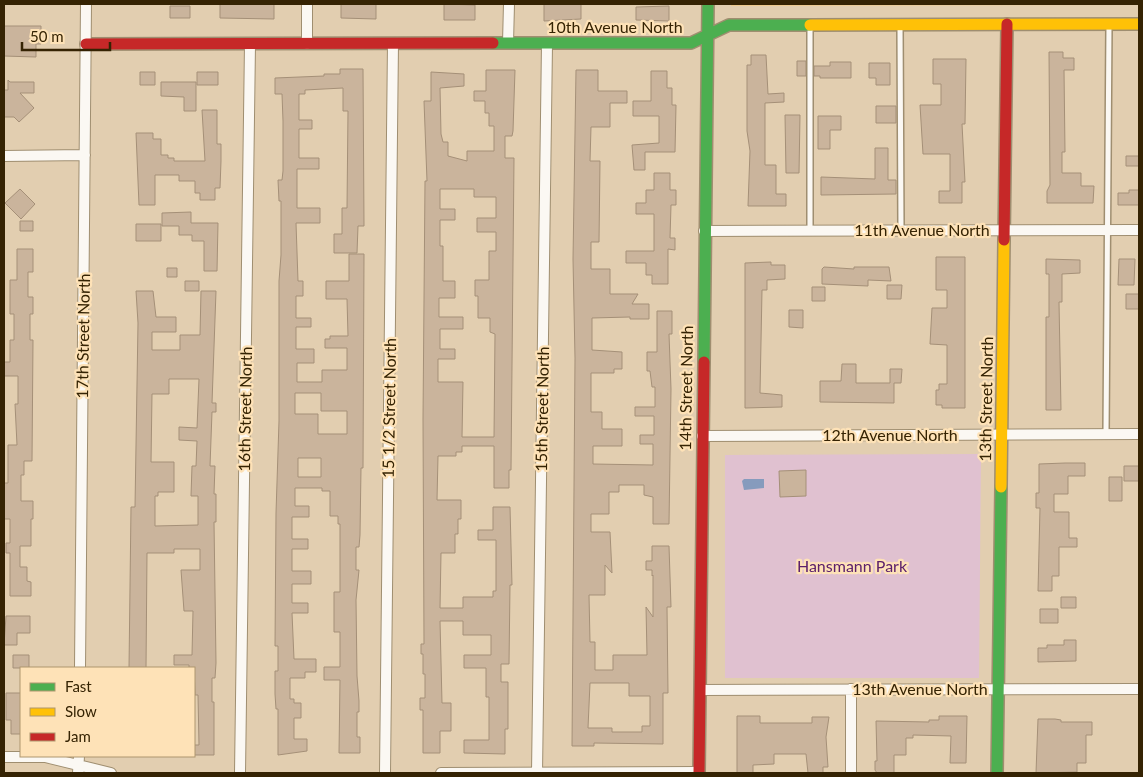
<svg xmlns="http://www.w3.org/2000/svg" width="1143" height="777" font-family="Lato,sans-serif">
  <rect width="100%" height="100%" fill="#e2ceb0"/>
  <path fill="#eeca8e" d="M731,4H1139V5L731,6Z"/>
  <path fill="#e0c1d0" d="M981,454L979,678H725V455Z"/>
  <path fill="#869bbd" d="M744,479H764V488L744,490L742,481Z"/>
  <path fill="#cab49c" stroke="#a59078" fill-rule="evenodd" d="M220,4H274V19L220,18Z
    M341,4H376V19L341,18Z
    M444,4L475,5V20H444Z
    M544,4H581V19L544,21Z
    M170,6H190V18H170Z
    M669,6V21L636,20V7Z
    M4,26H41V44H36V57L4,56Z
    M1049,52H1063V58H1074V70H1064L1065,152H1062V173H1081V186H1094L1093,203H1047V191L1050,185Z
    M751,55H766L768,94L784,93V102L765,103V165H776V194H786V206H748L750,151L747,131V65H751Z
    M933,59H966L965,124H962L965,182H962V203H939V191H950V154H923L920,105H941V84H933Z
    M797,61H806V76H797Z
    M830,62H851V78H820V76H814V66H830Z
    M869,63H890V85H876V78H869Z
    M340,69H363L364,226H358L357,253H334V234H342V208H347L348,111H343V88L305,90V94H299V120H312V129H299V158H319V169H297V208H320V223H296L298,281H303V296H296V318H311V327H296V349H314V363H297V382H322V370H347V348H325V339H330V336H348L347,299H326V281H349V254H364L363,468H361L360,535L359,547H356V570H359L356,600L357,676L359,701V712H357V737H360V753H339L340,680H324V667H340V632H334V592H340V524H338V516H330V491H322V488H295V506H309V517H292V539H308V549H292V571H311V584H292V603H308V613H292L294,659H316V672H305V678H290V699H294V703H301V718H294V739H307V751L278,755V709H276L275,694V671H278V646H275L276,513L279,421V281L281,255V201H279L278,180H282L283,171V121L282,94H275V78L324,76V74H340ZM295,393H321V411H347V434H318V414H295ZM298,458H321V477H298Z
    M486,70H515L513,131L512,136H505V158H514L511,470H509V488H494V446H462V452H456V456H438L437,500H461V519H458V534H455V553H441L440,608H463V597H493V591H496V540H478V530H493V507H510L512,585H510L509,664H501V682H508V729H505V754L464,753V740H489V697H486V668H464V655H491V635H463V621H440L442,703H451V731H440V753H423V710H420V698H425V674H423V654H421V644H424L423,419L425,181H427L424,101H431V72L464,74V86L440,88L441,134L443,142H448V156L467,161V151H494V126H489V113H485V101H474V91H486ZM440,189H474V197H496V218H477V232H496V251H489V280H475V296H478V318H490V332L495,334L494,437H462L463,382H438V359H455V349H440V329H463V317H439V298H455V281H443V246H440V220H455V209H440Z
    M576,70H598V91H627V103H610V127H591L590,161H600L599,242H591V269H610V294H638L632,304H649V319H630V317L592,318V350L622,352V369H614V373H591V412H602V429H622V446H593V464L653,465V444H640V435H654V416H635V407H655V387H652L650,371H647V352H657V311H672V334H669L671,389L669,524H653V497L644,495V485H619V492H609V514H591V532H610L612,573L605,565V595H589L590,642H595V670H613V655H647L646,607L653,617V575L652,576V570H646V561H652V546H669L671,607H667L668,693H663V744L594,743V746H572L575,358L573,259ZM590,683H629V696H650V726H642V732H612V728H588Z
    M651,71H667V88H672V105H676L675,152H645V170H634L632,145L659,143V116H633V101H651Z
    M140,72H155V85H140Z
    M197,72H218V85H197Z
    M8,80L10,82H34V93H20L34,108L19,122L14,117H4V90H8Z
    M161,82H196V111H184V97L161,96Z
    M876,106H896V123H876Z
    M202,110H217V144H221V161L220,188H215V200H200V193H195V181H179V175H155V205H139L136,133H153V139H161V155H168V158H174V161H205Z
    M785,115H800L799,173H786Z
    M818,116H841V130H830V149H818Z
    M875,148H888V180H896V194L821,195V177L875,179Z
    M1126,156H1139V166H1126Z
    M654,173H670V190H676V205H671L670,238H675V250L668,249V284H652V275H646V263H626V251H654V214H636V203H646V190H654Z
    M20,189L35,204L21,219L5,203Z
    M1129,190H1139V205H1118V193H1129Z
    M191,212V223H218L217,271H204V241H192V235H179V226H162V213Z
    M20,221H33V231H20Z
    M136,224H161V241H136Z
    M17,249H33V272H28V297H33V314H30V340H33L32,461H24V475H21V501H33V519H31V546H20V567H27V581L31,582V596H10V553H6V543H10V519H4V483H8V445H17L15,404H18V376H4V362H10V340H14V314H10V280H17Z
    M936,257H965V408H942V405H936V390H939V384H947V345L930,344L932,308H947V290H936Z
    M1046,259L1080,260V273L1062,274V302H1059L1061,410H1046V317H1049V274H1046Z
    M1119,259H1135L1134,285H1118Z
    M771,262V265H785V279L767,280V290H762L760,393L782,395V407L745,408V263Z
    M824,267L854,269V267H889L891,281L868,280V286L822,284V269Z
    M167,268H177V277H167Z
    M185,281H199V291H185Z
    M887,285H902L901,299H887Z
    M812,287H825V301H812Z
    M136,291H153L156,317H176V332H152V350H180V335H200L201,291H216L212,403H216V412H212L210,466H215L214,494H216V522H214L216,663L215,678H212V702H214V755H194V745H199L198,695H195L194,668H189V665H174V655H192L193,611H184L181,570H200V549H174V553H147L146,668H129L131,507H135L138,323ZM169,379H199L197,428L179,427V440L197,441L196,466H192L191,496H198V525L155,526V496H158V492H174V462H151L152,394H169Z
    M1126,294H1139V309H1126Z
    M789,310H803V328L789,327Z
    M842,364H856V383H890V369H902L901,383H894V403L820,402V381H841Z
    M1065,463H1085V476H1068V494H1054V512H1069V538H1077V547H1059V576H1052V591H1038L1040,508H1036V493H1039V464Z
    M1124,466H1139V481H1124Z
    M806,470V496L780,497L779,471Z
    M1109,477H1122V501H1109Z
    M1061,597H1076V608H1061Z
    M1040,609H1058V623H1040Z
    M6,616H30V633H17V645H4Z
    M1064,640H1076V661L1038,662V648H1047V645H1064Z
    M13,655H29V668H13Z
    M6,693H21V734H11V720H6Z
    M737,716H760V723H812V717H829L826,737L828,767H823V773H808L806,754H774V764L753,765V773H737Z
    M939,716H967L966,763H950L951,736L913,735V738H906V755H894V773H877L875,770V761H877L876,721L929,722V720H939Z
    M1038,719H1055L1061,720V722H1092V735H1086V763H1077V772L1036,773Z"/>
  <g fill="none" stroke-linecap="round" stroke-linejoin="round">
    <defs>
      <path id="lane" d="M900,26L901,230
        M810,231V26
        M1106,434L1109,25"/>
      <path id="street" d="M508,43L509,4
        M307,44V4
        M4,156L85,155
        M704,231L1139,230
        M702,436L1139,434
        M80,668L86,4
        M700,690L1139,689
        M4,757H45L111,773
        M78,773L79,756
        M240,773L250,44
        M385,773L393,43
        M441,773L699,772
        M537,773L547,44
        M851,773V689"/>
      <path id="fast" d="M493,43H691L729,25H810
        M704,362L708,4
        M997,773L1001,487"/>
      <path id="slow" d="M810,25L1139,24
        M1001,487L1004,240"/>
      <path id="jam" d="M86,44L493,43
        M1004,240L1007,24
        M699,773L704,362"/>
    </defs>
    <use href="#lane" stroke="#9f8e70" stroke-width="8"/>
    <use href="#street" stroke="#9f8e70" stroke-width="12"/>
    <use href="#fast" stroke="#9f8e70" stroke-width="14"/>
    <use href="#slow" stroke="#9f8e70" stroke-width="14"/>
    <use href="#jam" stroke="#9f8e70" stroke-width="14"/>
    <use href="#lane" stroke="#fbf8f3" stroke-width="5"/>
    <use href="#street" stroke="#fbf8f3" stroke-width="10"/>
    <use href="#fast" stroke="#4caf50" stroke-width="11"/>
    <use href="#slow" stroke="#ffc107" stroke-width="11"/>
    <use href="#jam" stroke="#c62828" stroke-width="11"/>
  </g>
  <g text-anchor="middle" stroke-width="4.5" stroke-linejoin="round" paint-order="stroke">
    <g font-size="16" fill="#352303" stroke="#fee2b7">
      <text x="615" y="33">10th Avenue North</text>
      <text x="922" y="236">11th Avenue North</text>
      <text transform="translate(83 336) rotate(-89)" y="6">17th Street North</text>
      <text transform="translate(686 388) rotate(-89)" y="6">14th Street North</text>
      <text transform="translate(986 399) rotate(-89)" y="6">13th Street North</text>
      <text transform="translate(389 408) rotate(-89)" y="6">15 1/2 Street North</text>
      <text transform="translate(245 409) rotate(-89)" y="6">16th Street North</text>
      <text transform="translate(542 409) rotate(-89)" y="6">15th Street North</text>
      <text x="890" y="441">12th Avenue North</text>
      <text x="920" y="695">13th Avenue North</text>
    </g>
    <g font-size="16" fill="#5c206b" stroke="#fee2b7">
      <text x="852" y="572">Hansmann Park</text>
    </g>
  </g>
  <rect width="1143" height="777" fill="none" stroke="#352303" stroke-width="10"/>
  <rect x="20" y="667" width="175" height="90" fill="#fee2b7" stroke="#ae966f"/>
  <rect x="30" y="683" width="25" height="8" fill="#4caf50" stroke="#ae966f"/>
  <text x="65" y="692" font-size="15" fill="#352303">Fast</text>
  <rect x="30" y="708" width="25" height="8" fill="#ffc107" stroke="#ae966f"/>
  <text x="65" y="717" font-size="15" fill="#352303">Slow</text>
  <rect x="30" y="733" width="25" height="8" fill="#c62828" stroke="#ae966f"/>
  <text x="65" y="742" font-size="15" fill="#352303">Jam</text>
  <path d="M22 42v8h88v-8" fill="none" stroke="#352303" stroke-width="2.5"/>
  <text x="30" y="42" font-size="15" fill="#352303" stroke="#fee2b7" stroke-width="4" paint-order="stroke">50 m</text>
</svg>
